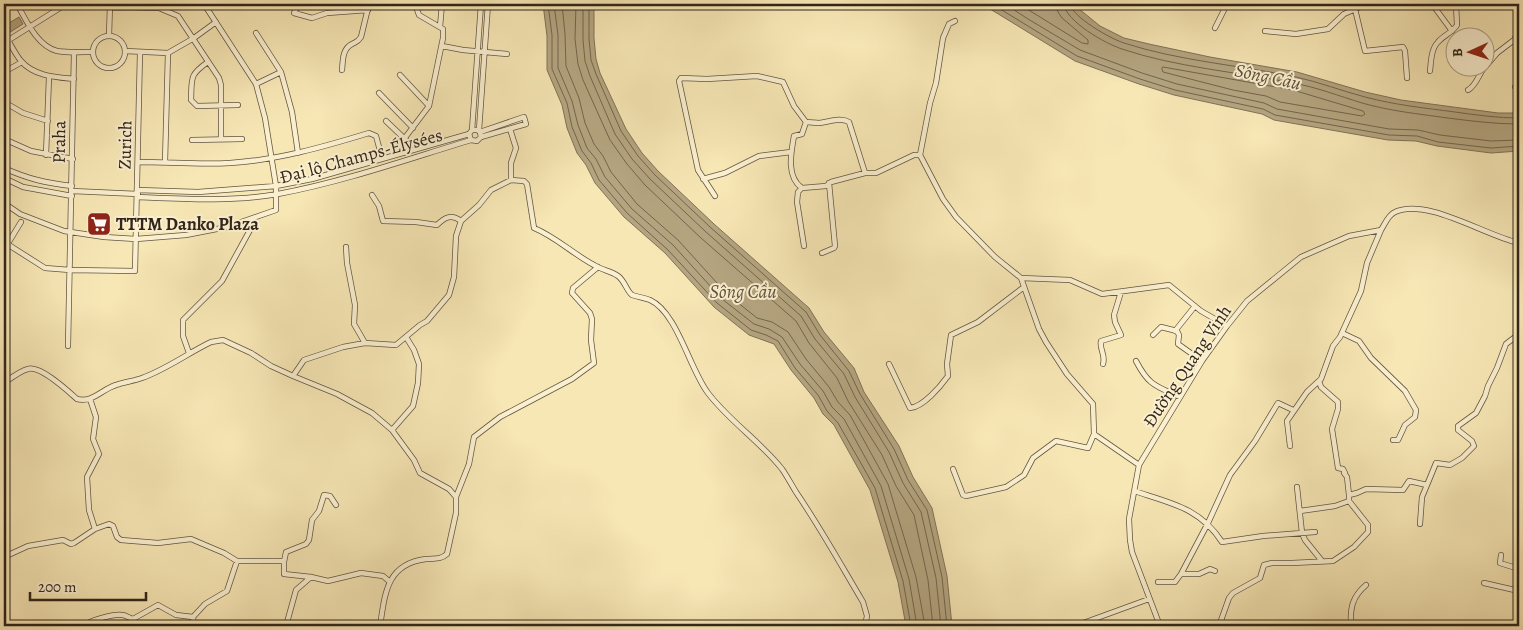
<svg xmlns="http://www.w3.org/2000/svg" width="1523" height="630" font-family="Alegreya,serif">
  <rect width="100%" height="100%" fill="#f7e7b5"/>
  <filter id="stains"><feTurbulence type="fractalNoise" baseFrequency=".004" numOctaves="4"/><feColorMatrix values="0 0 0 0 .2 0 0 0 0 .09 0 0 0 0 .02 0 0 0 .5 -.17"/></filter>
  <radialGradient id="worn" r=".72"><stop offset=".6" stop-color="#630" stop-opacity="0"/><stop offset="1" stop-color="#630" stop-opacity=".3"/></radialGradient>
  <path fill="#b4a580" stroke="#807257" d="M543,4H594V38L596,59L600,73L626,129L642,153L658,171L714,224L809,308L824,332L854,368L864,392L899,446L913,477L932,508L947,576L952,626H906L898,582L870,490L834,425L823,414L814,398L791,370L774,344L749,335L714,307L665,253L624,217L595,183L586,165L577,153L567,128L562,105L547,70V36Z
    M982,4H1073L1100,26L1124,38L1149,44L1210,57L1297,72L1365,92L1401,100L1498,113H1519V151L1491,153L1437,146L1416,141L1388,140L1274,120L1262,114L1174,95L1139,84L1075,61Z
    M19,17L23,24L4,36V26Z"/>
  <g fill="none" stroke-linecap="round" stroke-linejoin="round">
    <path stroke="#72654d" stroke-width="1" d="M548,4L552,35V69L567,103L572,127L582,151L591,163L599,180L627,213L668,250L717,303L751,330L766,335L778,341L795,368L818,395L827,411L838,423L875,488L903,581L911,626
      M554,4L558,35V68L572,101L578,125L587,148L596,159L605,177L632,209L673,245L722,299L754,324L769,329L782,337L800,364L823,391L832,407L844,419L881,486L909,579L917,626
      M562,4L565,34L566,66L579,98L585,123L594,144L603,156L611,172L637,204L678,240L727,294L757,318L772,322L788,332L806,359L829,387L838,402L850,415L888,484L916,577L925,626
      M576,4L575,39L578,64L583,80L610,140L627,164L645,185L701,238L796,321L809,343L837,378L848,401L882,455L896,486L914,515L928,580L933,626
      M583,4V40L585,61L590,76L615,134L632,159L650,179L706,232L801,316L815,339L844,374L855,397L889,452L903,483L921,512L936,578L941,626
      M589,4V39L591,60L596,74L621,131L638,156L655,175L710,227L806,312L820,335L849,371L860,394L894,449L908,480L927,510L942,577L947,626
      M992,4L1077,56L1140,79L1175,90L1263,109L1275,115L1389,135L1417,136L1438,142L1491,148L1519,146
      M1005,4L1028,19L1080,50L1142,73L1177,84L1264,103L1277,109L1389,129L1418,130L1440,135L1491,141L1519,140
      M1019,4L1082,43L1088,44V40L1062,18L1058,12L1056,4
      M1064,4C1065,21 1106,44 1122,49C1175,67 1237,72 1293,83C1316,87 1339,96 1362,103C1390,111 1419,114 1448,118C1471,121 1495,124 1519,124
      M1070,4C1072,17 1111,39 1124,43C1179,61 1239,65 1296,77C1319,82 1342,91 1365,97C1395,105 1425,108 1455,112C1476,115 1498,118 1519,118
      M1163,67L1293,90L1363,111L1365,114L1362,116L1280,102L1266,96L1233,90L1163,72L1162,69Z"/>
    <defs>
      <path id="minor" d="M17,4C26,20 37,46 57,51C68,53 82,52 93,52
        M299,4L294,13L312,18L327,13L368,10
        M1428,4L1435,8L1452,31
        M238,6L241,4
        M1355,9L1365,51L1403,47L1405,51L1407,78
        M4,10L14,4
        M955,21L949,24L943,38L936,83L930,103L920,155L943,199L956,217L995,257L1021,278L1070,280L1102,294L1169,285L1201,311L1227,326
        M440,27L442,4
        M1215,28L1227,4
        M1265,31L1296,34L1328,29L1344,14L1367,4
        M256,33L281,72L292,112L298,153
        M109,36L110,4
        M93 52a16 16 0 1 1 32 0a16 16 0 1 1-32 0Z
        M8,40C12,47 16,55 21,61C34,76 55,77 74,79
        M4,43L63,6L159,8L178,16L219,78L221,85V139
        M442,46L463,50L507,54
        M125,51L168,53L194,38L216,22
        M208,62C189,75 192,78 191,100L197,106L238,105
        M1486,66L1497,53L1514,40L1519,30
        M342,70C343,61 342,49 352,44C356,42 358,42 361,37L369,4
        M1430,71C1431,62 1431,49 1438,42C1444,35 1452,33 1457,25L1456,4
        M4,72L22,62
        M400,75L429,106
        M256,84L281,72
        M1515,87L1519,85
        M1468,90C1476,86 1479,74 1484,68
        M379,93L413,128
        M4,102L23,113L48,121
        M386,121L408,142
        M806,122L802,134L794,136C791,153 786,177 802,188L826,186L831,182L865,173H876L914,155H920
        M472,130L481,4
        M479,130L488,4
        M480,132L524,117L526,124L481,137L477,141L471,140L469,134L472,130H477L480,132L481,137
        M4,139L31,151L73,159
        M404,139L429,106L443,38V29L419,15L415,4
        M192,140L242,139
        M46,155L49,77
        M138,162C169,162 200,165 230,163C278,160 323,147 369,133L376,136L382,158
        M165,162L168,53
        M4,168C28,179 46,183 72,186
        M4,178L23,187L72,196
        M703,179L725,173L759,156L791,152
        M511,180L524,181L527,184L534,228C556,237 573,254 594,265C602,270 611,271 618,276C625,281 626,290 632,295C638,297 645,298 650,300C677,312 690,370 708,393C729,421 760,441 782,469C787,476 791,484 796,492C820,527 841,565 863,602L867,616L865,626
        M802,188L798,192L797,202L804,246
        M138,190L198,192L276,186L312,179L469,134
        M72,191L138,194
        M372,195L379,206L383,221L416,222L437,225C445,217 451,214 461,221
        M715,196L698,170L679,81L681,78L707,79L757,76L783,82L794,106L806,122C810,122 815,123 819,123C829,122 840,117 849,122L865,173
        M138,197C184,199 232,202 278,194C343,182 408,159 471,140
        M4,203L20,214L64,231L104,237L136,239L186,235L227,227L276,210V186L265,118L256,84L204,4
        M4,242L45,268L70,270L135,271L140,52
        M346,247L347,263L355,305L354,324L365,343
        M4,250L21,222
        M822,253L834,248L835,246L829,183
        M1021,278L1039,329L1046,342L1067,374L1093,404L1094,434L1139,465
        M1175,331L1195,306
        M1342,333L1359,341L1371,358L1405,391L1416,410L1415,417L1405,425L1398,440H1393
        M1153,335L1161,327L1177,331L1179,335L1178,344L1202,361
        M68,346L74,52
        M189,353L183,336V320L222,281L250,230L251,225
        M1136,361C1149,386 1156,386 1180,397
        M889,364L910,408C923,407 940,387 948,376L947,364L951,335L978,322L1024,287
        M1103,364C1106,355 1099,349 1101,341L1121,335L1115,322L1114,315L1121,292
        M293,376L337,394L372,413L392,430L414,460L420,473L449,489L456,497
        M1319,381L1321,387L1338,402V409L1332,429L1338,468L1343,469L1345,473
        M4,383C11,378 20,371 28,369C40,365 68,391 77,399C93,403 102,389 116,385C124,382 134,381 142,378C167,369 188,353 211,342L223,340L251,353L271,366L293,376L304,360L343,347L365,343L396,345L420,325L427,321L449,295L454,277L456,236L461,221L479,205L491,190L511,180V163L516,148L510,129
        M90,399L96,417L93,439L99,454L87,477L89,510L95,529
        M392,430L413,406L418,383L419,364L414,350L406,337
        M1290,446L1287,421L1307,392L1321,379L1333,346L1340,337L1361,291L1367,263L1381,230
        M953,469L963,495L966,496L1006,487L1024,475L1033,458L1056,441L1088,448L1094,434
        M1344,473L1347,477L1349,495
        M1427,485L1436,463L1450,465L1462,458L1474,446L1472,441L1458,430V426L1476,413L1485,396L1488,386L1497,368L1506,344L1519,334
        M1297,487L1302,533L1305,540L1322,561
        M1134,491C1171,503 1200,508 1222,542L1263,536L1315,532
        M336,505L330,496L324,495L319,511L312,520L309,540L306,544L286,552L284,562V574L311,577L328,581L361,573L383,576L390,582
        M1300,511L1335,506L1349,501
        M1501,555L1500,563L1519,569
        M4,557L28,546L63,540L71,544L74,543L95,529L109,524L113,526L117,537L121,540L158,543L191,539L224,553L237,561H284
        M1181,574L1208,523L1230,475L1255,441L1278,403L1293,410
        M1158,582H1175L1181,574H1199L1210,569L1215,571
        M1484,583L1519,591
        M193,617L194,626
        M84,626C89,620 114,614 122,615C126,615 129,618 133,619L158,605L176,615L193,617L205,604L227,591L237,561
        M286,626L296,590L311,577
        M380,626C385,594 386,564 426,559C435,558 440,560 447,554L456,513V497L469,464L474,437L500,417L572,379L594,363L591,340L592,319L590,313L572,293L573,288L598,267
        M1075,626L1149,599
        M1160,626L1132,552L1130,540L1129,519L1139,465L1202,361L1227,326L1247,301L1301,257L1349,236L1381,230C1385,224 1388,215 1395,212C1426,197 1486,236 1519,243
        M1219,626L1229,598L1233,593L1260,578L1264,565L1272,563H1292L1333,561L1354,547L1368,532V525L1349,501V495L1357,493L1366,489L1403,490L1409,481L1427,485L1422,497L1420,524
        M1351,626C1350,608 1352,597 1366,585
        M1518,626L1519,617"/>
    </defs>
    <use href="#minor" stroke="#625641" stroke-width="6"/>
    <use href="#minor" stroke="#faefcf" stroke-width="4.5"/>
  </g>
  <defs>
    <symbol id="supermarket-square" viewBox="-11 -11 22 22"><rect x="-9" y="-9" width="18" height="18" rx="4" fill="#8f2418" stroke="#faefcf"/><path d="M-6-5.5h2.5l.6 2H6L4.5 2H-2.5L-4.4-4H-6ZM-1.5 3.2a1.3 1.3 0 1 0 .1 0ZM3 3.2a1.3 1.3 0 1 0 .1 0Z" fill="#fff"/></symbol>
  </defs>
  <g fill-rule="evenodd">
    <use href="#supermarket-square" x="85" y="210" width="28" height="28"/>
  </g>
  <g text-anchor="middle" stroke-width="4" stroke-linejoin="round" paint-order="stroke">
    <g font-size="18" fill="#31251a" stroke="#faefcf">
      <text transform="translate(59 142) rotate(-89)" y="6">Praha</text>
      <text transform="translate(125 145) rotate(-89)" y="6">Zurich</text>
      <text transform="translate(361 156) rotate(-15)" y="6">Đại lộ Champs-Élysées</text>
      <text transform="translate(1187 366) rotate(-56)" y="6">Đường Quang Vinh</text>
    </g>
    <g font-size="18" font-weight="bold" fill="#31251a" stroke="#faefcf" text-anchor="start">
      <text x="116" y="230">TTTM Danko Plaza</text>
    </g>
    <g font-size="19" font-style="italic" fill="#5f523e" stroke="#faefcf">
      <text transform="translate(1268 76) rotate(12)" y="7">Sông Cầu</text>
      <text x="743" y="298">Sông Cầu</text>
    </g>
  </g>
  <rect width="1523" height="630" fill="none" stroke="#f7e7b5" stroke-width="20"/>
  <rect x="5" y="5" width="1513" height="620" fill="none" stroke="#31251a" stroke-width="2.5"/>
  <rect x="10" y="10" width="1503" height="610" fill="none" stroke="#31251a"/>
  <g transform="translate(1470 52) rotate(267)"><circle r="24" fill="#faefcf" stroke="#aa9e87"/>
  <path d="M0-4L9 19L0 12L-9 19Z" fill="#8f2418"/>
  <text y="-8" font-size="14" font-weight="bold" text-anchor="middle" fill="#31251a">B</text>
  </g>
  <path d="M30 592v8h116v-8" fill="none" stroke="#31251a" stroke-width="2.5"/>
  <text x="38" y="592" font-size="15" fill="#31251a" stroke="#faefcf" stroke-width="4" paint-order="stroke">200 m</text>
  <rect width="100%" height="100%" filter="url(#stains)"/>
  <rect width="100%" height="100%" fill="url(#worn)"/>
</svg>
